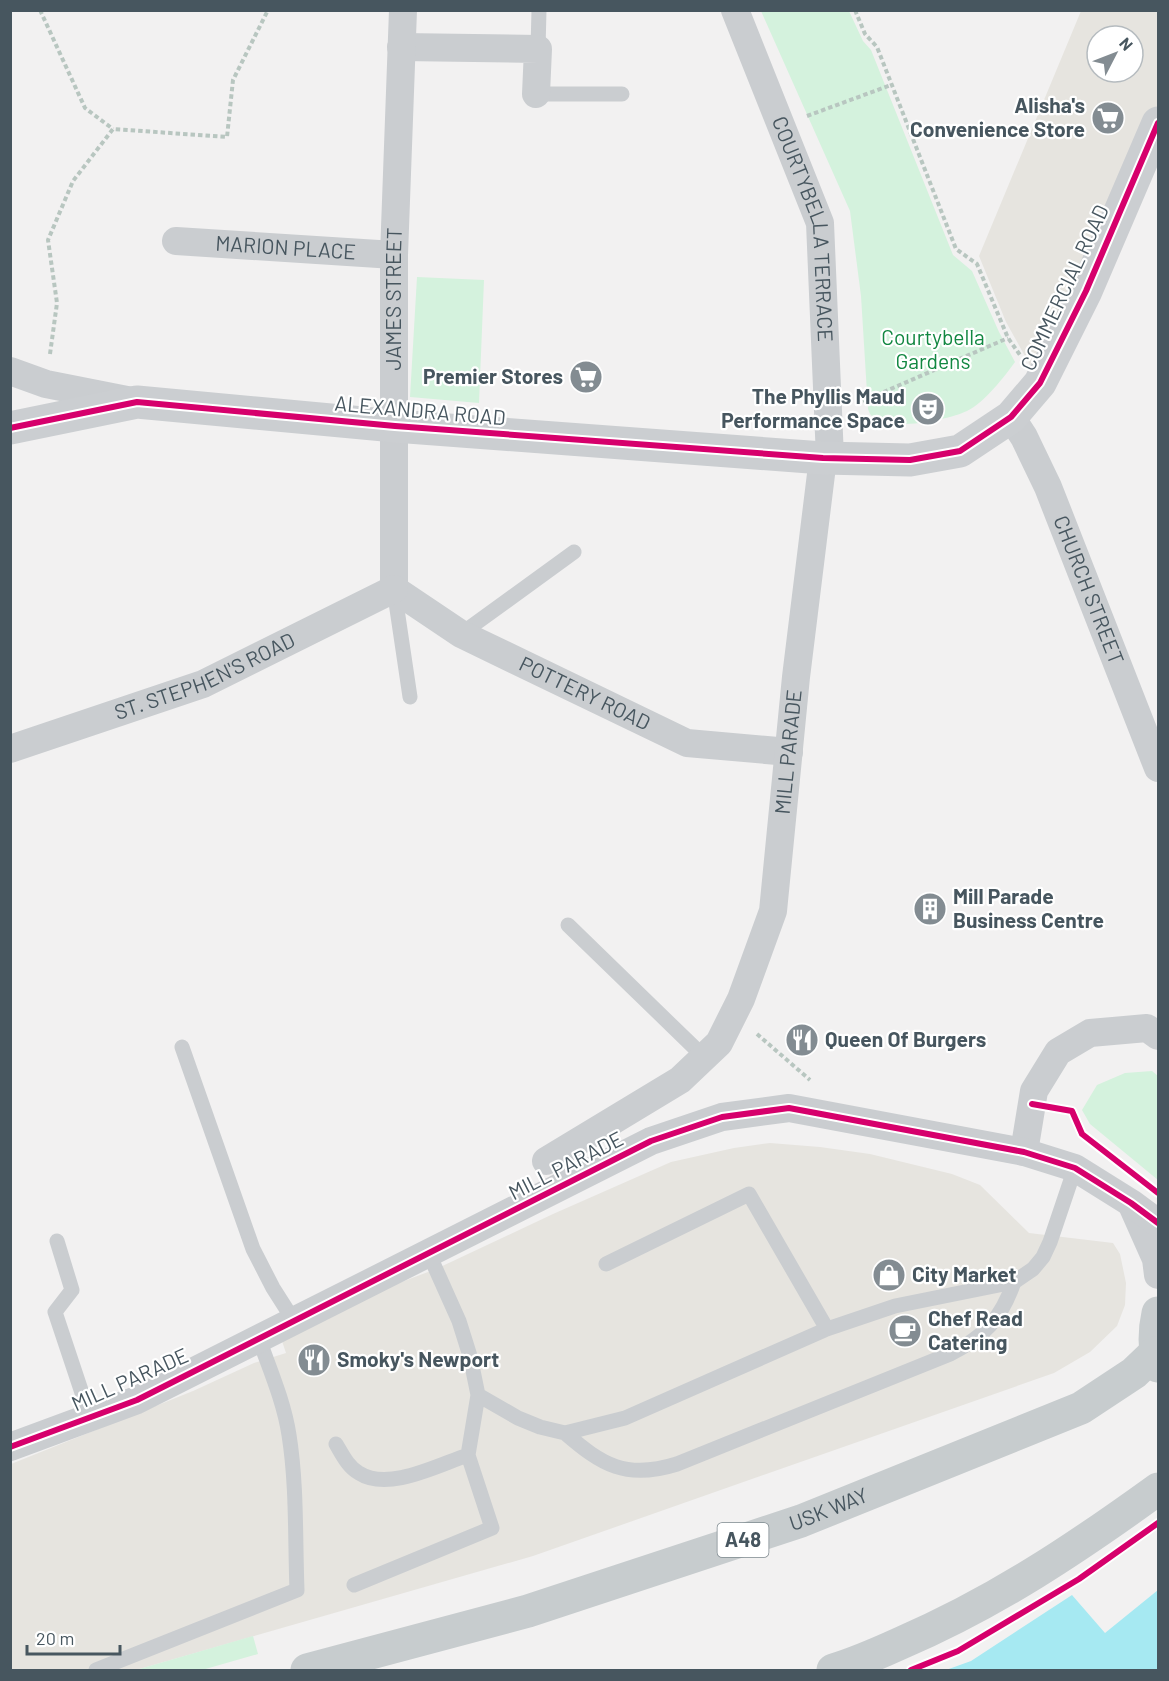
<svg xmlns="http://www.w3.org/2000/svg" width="1169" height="1681" font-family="Barlow,sans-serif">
  <rect width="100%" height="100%" fill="#f2f1f1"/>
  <path fill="#e6e4df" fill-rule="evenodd" d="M1081,11H1158V119L1040,383L1006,322L979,256ZM1097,36H1133V72H1097Z
    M770,1143L820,1147L870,1154L952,1174L980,1185L1029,1233L1113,1243L1120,1254L1126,1283L1125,1305L1117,1326L1090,1352L1054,1373L533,1556L136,1670H11V1464L193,1391L254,1363L286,1353L282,1341L380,1290L436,1269L553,1214L671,1162L734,1148Z"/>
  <path fill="#d4f2dd" d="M761,11H849L863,41L871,50L953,255L972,271L999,332L1015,362C1005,376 984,403 967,411C948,420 889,432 873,417C870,415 869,412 868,409L861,296L850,211Z
    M417,277L484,280L479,403L410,397Z
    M1152,1071L1158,1076V1180L1090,1124L1082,1110L1097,1085L1125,1073Z
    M253,1636L258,1654L202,1670H136Z"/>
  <path fill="#a6e9f2" d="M1158,1590V1670H946L971,1661L1072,1595L1105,1633Z"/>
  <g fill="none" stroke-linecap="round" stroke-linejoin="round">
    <path stroke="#b8c6c0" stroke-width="4" stroke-dasharray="4.5 3" stroke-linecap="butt" d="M40,10L85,108L113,129
      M855,10L865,34L877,47L956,249L977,264L1008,338L1020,355
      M807,116L891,85
      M50,354L57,303L48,240L73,181L113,129L227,137L233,80L268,10
      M856,404L1008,338
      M757,1034L810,1080"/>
    <path stroke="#cacdd0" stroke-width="15" d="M538,49L539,10
      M536,94H622
      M394,589L410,697
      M461,634L574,552
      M568,925L704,1057
      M182,1047L253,1249L273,1288L294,1321
      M57,1241L72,1290L55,1312L90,1417
      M606,1264L749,1194L827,1329
      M478,1395L518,1418L540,1427L565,1433L625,1418L827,1329L895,1306L1014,1282L1033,1269L1043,1257L1050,1242L1075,1168
      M565,1433C602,1465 626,1480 677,1464L950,1354C984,1337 1001,1319 1014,1282
      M336,1444C342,1454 348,1467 359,1473C388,1492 438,1465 468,1455
      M354,1585L492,1528L468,1455L478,1395L470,1356L459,1321L429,1254
      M96,1670L297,1590C295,1539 297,1485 289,1435C284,1402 270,1370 259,1339"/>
    <g stroke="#cacdd0" stroke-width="28">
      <path id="s1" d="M735,10L820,223L830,458"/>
      <path d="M401,47L538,49L536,94"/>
      <path id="s2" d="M176,241L394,255"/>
      <path d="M10,371L46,384L132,401"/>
      <path id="s3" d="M1011,417L1024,437L1048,487L1158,768"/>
      <path id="s4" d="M394,589V255L403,10"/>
      <path id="s5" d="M394,589L461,634L687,743L789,752"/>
      <path id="s6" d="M10,749L203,684L394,589"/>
      <path d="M1024,1152L1034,1091L1058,1052L1090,1033L1147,1028L1158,1036"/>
      <path id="s7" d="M546,1161L680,1080L719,1043L741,999L773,911L796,677L823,458"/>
      <path d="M1132,1205L1156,1259L1158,1275"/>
      <path d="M10,1447L137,1400L651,1141L722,1117L789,1108L1024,1152L1075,1168L1131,1203L1158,1223"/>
    </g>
    <path stroke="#cbced1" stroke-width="33" d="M10,428L137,402L395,426L823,458L910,460L960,451L1011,417L1040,383L1086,291L1158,123"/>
    <g stroke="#c7ccce" stroke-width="33">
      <path d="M1158,1313C1154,1331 1154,1348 1158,1366"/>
      <path id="s8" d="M307,1670L528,1611L801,1521L1081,1408L1134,1373L1155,1353"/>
      <path d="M833,1670C857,1663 879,1653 901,1643C996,1602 1075,1549 1158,1489"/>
    </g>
    <defs>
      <path id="cycleway" d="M10,428L137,402L395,426L823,458L910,460L960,451L1011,417L1040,383L1086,291L1158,123
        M1032,1104L1072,1111L1082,1134L1158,1193
        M10,1447L137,1400L651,1141L722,1117L789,1108L1024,1152L1075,1168L1131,1203L1158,1223
        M911,1670L958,1651L1079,1579L1158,1523"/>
    </defs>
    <use href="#cycleway" stroke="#fff" stroke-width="10"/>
    <use href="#cycleway" stroke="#d6006c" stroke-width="6"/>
  </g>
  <defs>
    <symbol id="supermarket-disc" viewBox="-11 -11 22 22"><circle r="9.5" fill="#838c92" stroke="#fff"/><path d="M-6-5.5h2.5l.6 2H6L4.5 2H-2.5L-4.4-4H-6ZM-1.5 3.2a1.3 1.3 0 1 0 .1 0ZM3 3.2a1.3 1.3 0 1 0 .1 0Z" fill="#fff"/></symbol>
    <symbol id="theatre-disc" viewBox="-11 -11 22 22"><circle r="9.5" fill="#838c92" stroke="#fff"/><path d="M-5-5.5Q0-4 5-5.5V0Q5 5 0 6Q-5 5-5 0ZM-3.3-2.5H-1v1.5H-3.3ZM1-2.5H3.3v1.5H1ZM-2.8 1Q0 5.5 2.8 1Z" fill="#fff"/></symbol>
    <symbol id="building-disc" viewBox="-11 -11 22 22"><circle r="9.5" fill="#838c92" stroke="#fff"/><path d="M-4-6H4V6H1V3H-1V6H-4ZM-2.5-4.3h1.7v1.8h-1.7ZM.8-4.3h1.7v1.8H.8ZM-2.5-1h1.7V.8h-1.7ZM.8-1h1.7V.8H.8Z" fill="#fff"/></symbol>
    <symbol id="restaurant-disc" viewBox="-11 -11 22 22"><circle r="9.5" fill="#838c92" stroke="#fff"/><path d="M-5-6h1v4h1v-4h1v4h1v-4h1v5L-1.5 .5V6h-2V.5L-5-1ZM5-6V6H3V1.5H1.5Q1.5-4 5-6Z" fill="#fff"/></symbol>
    <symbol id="shop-disc" viewBox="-11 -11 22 22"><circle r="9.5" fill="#838c92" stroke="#fff"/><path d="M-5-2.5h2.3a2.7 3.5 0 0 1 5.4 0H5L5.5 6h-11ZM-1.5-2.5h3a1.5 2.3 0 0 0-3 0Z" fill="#fff"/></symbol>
    <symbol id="cafe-disc" viewBox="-11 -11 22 22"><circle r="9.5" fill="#838c92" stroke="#fff"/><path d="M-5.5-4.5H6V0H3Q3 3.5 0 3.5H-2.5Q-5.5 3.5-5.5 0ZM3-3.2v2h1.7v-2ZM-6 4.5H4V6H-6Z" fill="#fff"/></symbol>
  </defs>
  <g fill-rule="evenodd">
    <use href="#supermarket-disc" x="1089" y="99" width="38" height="38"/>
    <use href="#supermarket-disc" x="567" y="358" width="38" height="38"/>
    <use href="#theatre-disc" x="909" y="390" width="38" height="38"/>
    <use href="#building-disc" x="911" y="890" width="38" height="38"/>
    <use href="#restaurant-disc" x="783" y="1021" width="38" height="38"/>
    <use href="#shop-disc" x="870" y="1256" width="38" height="38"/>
    <use href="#cafe-disc" x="886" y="1312" width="38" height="38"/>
    <use href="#restaurant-disc" x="295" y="1341" width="38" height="38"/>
  </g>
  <g text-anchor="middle" stroke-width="4.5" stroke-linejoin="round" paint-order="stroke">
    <rect fill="#fff" stroke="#7e898f" stroke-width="1.5" x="717.5" y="1523" width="51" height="34" rx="4.5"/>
    <g font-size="20" font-weight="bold" fill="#47565f">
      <text x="743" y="1547">A48</text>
    </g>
    <g font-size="21" font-weight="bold" fill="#47565f" stroke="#fff" text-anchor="start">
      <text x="1085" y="113" text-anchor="end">Alisha's<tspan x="1085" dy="24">Convenience Store</tspan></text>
      <text x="563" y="384" text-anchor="end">Premier Stores</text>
      <text x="905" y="404" text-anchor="end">The Phyllis Maud<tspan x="905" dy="24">Performance Space</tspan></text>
      <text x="953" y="904">Mill Parade<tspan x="953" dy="24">Business Centre</tspan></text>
      <text x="825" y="1047">Queen Of Burgers</text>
      <text x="912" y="1282">City Market</text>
      <text x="928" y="1326">Chef Read<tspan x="928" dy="24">Catering</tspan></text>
      <text x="337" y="1367">Smoky's Newport</text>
    </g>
    <g font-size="21" fill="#47565f" stroke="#fff">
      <text dy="7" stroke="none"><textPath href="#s1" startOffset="232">COURTYBELLA TERRACE</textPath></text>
      <text dy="7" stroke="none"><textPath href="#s2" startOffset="110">MARION PLACE</textPath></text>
      <text transform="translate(1065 288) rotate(-65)" y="7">COMMERCIAL ROAD</text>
      <text dy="7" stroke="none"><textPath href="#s4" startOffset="290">JAMES STREET</textPath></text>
      <text transform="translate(420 411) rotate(5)" y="7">ALEXANDRA ROAD</text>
      <text dy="7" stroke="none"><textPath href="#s3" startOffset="190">CHURCH STREET</textPath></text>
      <text dy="7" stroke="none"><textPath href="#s6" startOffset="208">ST. STEPHEN'S ROAD</textPath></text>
      <text dy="7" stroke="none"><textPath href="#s5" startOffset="218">POTTERY ROAD</textPath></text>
      <text dy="7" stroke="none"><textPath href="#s7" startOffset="513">MILL PARADE</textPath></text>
      <text transform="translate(566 1166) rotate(-27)" y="7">MILL PARADE</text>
      <text transform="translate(130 1380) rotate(-24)" y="7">MILL PARADE</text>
      <text dy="7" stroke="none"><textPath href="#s8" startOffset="546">USK WAY</textPath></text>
    </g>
    <g font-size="21" fill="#118741" stroke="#fff">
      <text x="933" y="345">Courtybella<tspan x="933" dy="24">Gardens</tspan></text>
    </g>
  </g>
  <rect width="1169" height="1681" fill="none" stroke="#47565f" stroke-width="24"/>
  <g transform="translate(1115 54) rotate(48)"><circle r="28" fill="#ffffff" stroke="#b5bbbf" stroke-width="1.5"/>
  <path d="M0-4.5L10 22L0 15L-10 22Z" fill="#838c92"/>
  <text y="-9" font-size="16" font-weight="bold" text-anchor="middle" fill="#47565f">N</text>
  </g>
  <path d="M27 1645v9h93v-9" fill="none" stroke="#47565f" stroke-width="3"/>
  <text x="36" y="1645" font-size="18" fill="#47565f" stroke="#ffffff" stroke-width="4.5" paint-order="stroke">20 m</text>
</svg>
